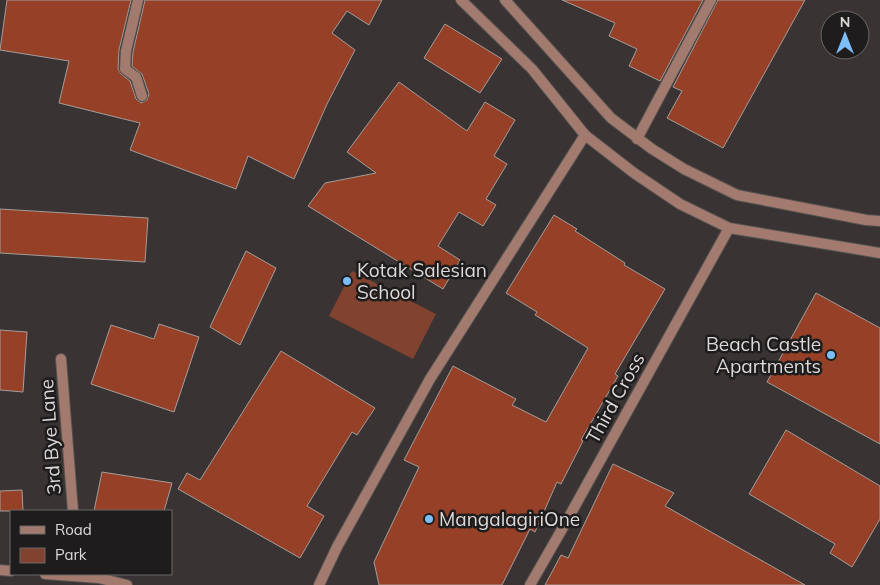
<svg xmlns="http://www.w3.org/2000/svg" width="880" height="585" font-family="Mulish,sans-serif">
  <rect width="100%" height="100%" fill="#393433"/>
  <path fill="#81422f" d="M352,271L436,314L413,359L329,316Z"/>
  <path fill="#964127" stroke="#a39d9b" d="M7,0H131L119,50L118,69L121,74L130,81L136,99L141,103L147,100L149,94L142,74L132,66L133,52L145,0H382L369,25L347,11L332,33L355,50L327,104L294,179L248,156L236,189L130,150L140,123L59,103L69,61L0,50Z
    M562,0H703L660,81L629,66L637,49L609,36L615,23Z
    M718,0H805L723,148L667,118L682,91L673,87Z
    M445,24L502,59L480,93L424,58Z
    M399,82L467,131L485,102L515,120L494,156L507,164L486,199L496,205L483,226L459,212L438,246L460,260L443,289L308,206L325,183L376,173L347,152Z
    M0,209L148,218L145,262L0,253Z
    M554,215L577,229L575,231L625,263L624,265L665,289L615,374L618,376L581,440L583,441L561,484L557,482L535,532L530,529L502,585H379L374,562L419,467L404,460L453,366L516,399L512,405L546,422L588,348L535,315L537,312L506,293Z
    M246,251L276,268L240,345L210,327Z
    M816,293L880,328V444L767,382Z
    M159,324L199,337L174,412L91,384L111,325L154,339Z
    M0,330L27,332L23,392L0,390Z
    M281,351L375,408L357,435L352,432L307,506L324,516L300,558L178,489L187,473L200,480Z
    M786,430L880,486V519L852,567L830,553L835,544L749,494Z
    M613,464L674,493L665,506L805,585H545L561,555L568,558Z
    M102,472L172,483L164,511H94Z
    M22,490L23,511H0V491Z"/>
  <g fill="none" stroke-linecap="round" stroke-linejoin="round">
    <defs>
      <path id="service" d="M61,359L73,511"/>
      <path id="minor" d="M138,0L126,51L125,69L136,77L142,96
        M637,139L711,0
        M319,585L337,547L430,379L585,135
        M530,585L565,524L729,228"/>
      <path id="tertiary" d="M461,0L532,69L585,135L634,173L680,204L729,228L880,253
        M505,0L611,118L652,149L684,169L737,195L866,220L880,221
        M0,570L11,571
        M45,574L99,578L127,585"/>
    </defs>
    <use href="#service" stroke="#565251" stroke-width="12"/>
    <use href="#minor" stroke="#565251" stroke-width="12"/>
    <use href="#tertiary" stroke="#565251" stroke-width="12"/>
    <use href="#service" stroke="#a37a6e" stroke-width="10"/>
    <use href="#minor" stroke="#a37a6e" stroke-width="10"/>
    <use href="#tertiary" stroke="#a37a6e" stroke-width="10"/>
  </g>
  <g fill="#7dbef9" stroke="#1e1c1c" stroke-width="2">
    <circle cx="347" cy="281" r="5"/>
    <circle cx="831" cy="355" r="5"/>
    <circle cx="429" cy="519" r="5"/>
  </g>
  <g text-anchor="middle" stroke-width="5" stroke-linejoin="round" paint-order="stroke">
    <g font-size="19" fill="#dcd9d8" stroke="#1e1c1c" text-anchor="start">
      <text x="357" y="277">Kotak Salesian<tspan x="357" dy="22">School</tspan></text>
      <text x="821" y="351" text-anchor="end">Beach Castle<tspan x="821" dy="22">Apartments</tspan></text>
      <text x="439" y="526">MangalagiriOne</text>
    </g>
    <g font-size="19" fill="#dcd9d8" stroke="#1e1c1c">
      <text transform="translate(615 398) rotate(-61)" y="7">Third Cross</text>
      <text transform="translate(50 437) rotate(-94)" y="7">3rd Bye Lane</text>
    </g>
  </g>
  <rect x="10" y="510" width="162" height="65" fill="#1e1c1c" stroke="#6a6867"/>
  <rect x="20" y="526" width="25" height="8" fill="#a37a6e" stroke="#6a6867"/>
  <text x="55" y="535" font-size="15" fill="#dcd9d8">Road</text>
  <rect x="20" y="548" width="25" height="15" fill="#81422f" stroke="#6a6867"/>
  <text x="55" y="560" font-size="15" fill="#dcd9d8">Park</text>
  <g transform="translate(845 35)"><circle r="24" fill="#1e1c1c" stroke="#6a6867"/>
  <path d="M0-4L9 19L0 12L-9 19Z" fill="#7dbef9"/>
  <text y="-8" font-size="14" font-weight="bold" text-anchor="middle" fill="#dcd9d8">N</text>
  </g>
</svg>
